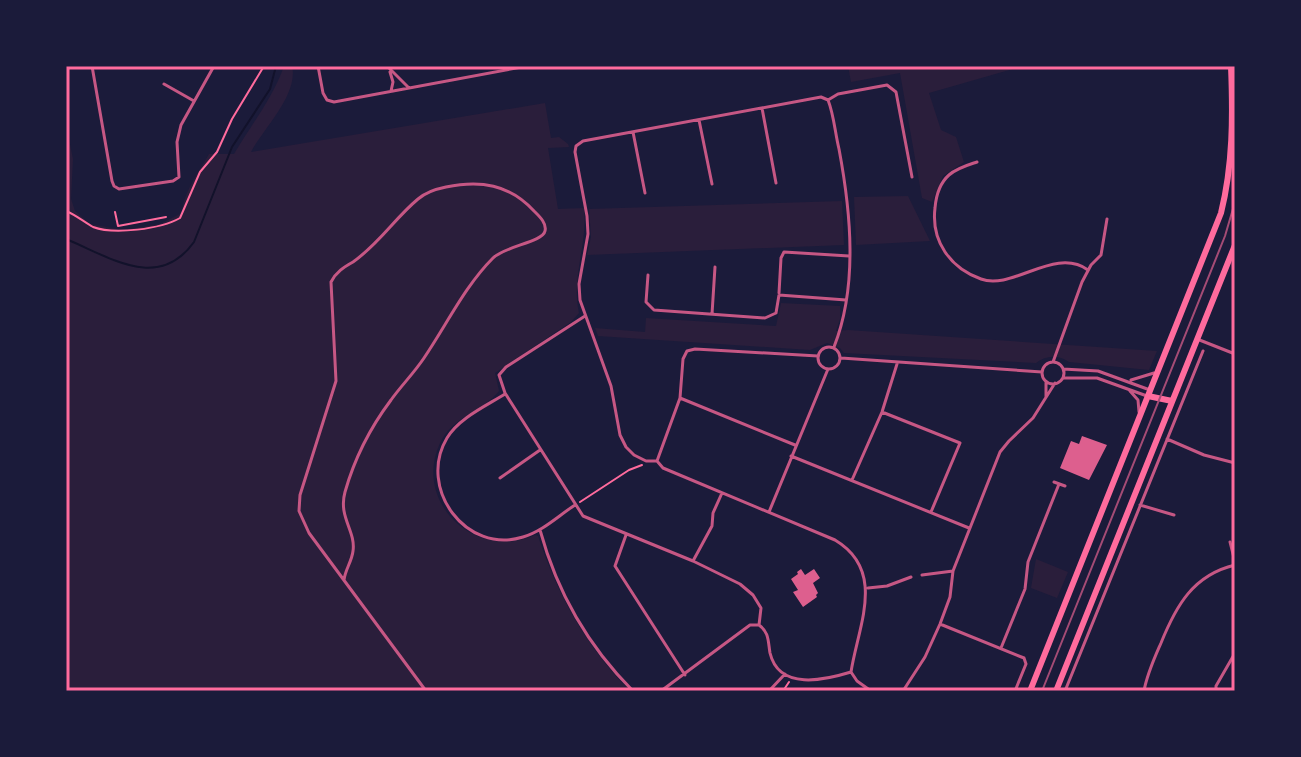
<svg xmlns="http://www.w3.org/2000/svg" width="1301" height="757" font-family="Rubik,sans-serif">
  <rect width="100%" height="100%" fill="#1b1b3a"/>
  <path fill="#2a1e3b" d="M284,66H292C299,94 263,129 251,152L545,103L551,138L559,137L568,144L569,147L548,148L558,209L584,208C588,244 571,277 579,313L571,322L495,373L499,391C482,412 453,416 440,443C412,503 477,562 535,535L538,536C558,596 586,646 630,691H66V125L73,159L71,199L75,211L90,224L123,230L160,224L182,213C183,193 199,172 209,154H234C251,125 273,98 284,66Z
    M848,66H1023L929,93L941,130L956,137L964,162L943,176L932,202L922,198L900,73L851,82Z
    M908,196L930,241L856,245L854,197Z
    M842,201L844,245L587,255L591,237L589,209Z
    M781,303L840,306V319L836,331L848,330L1157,351L1149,370L1069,362C1059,355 1046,355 1036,363L844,353L840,348L827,343L810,350L598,336L595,328L645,332L646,318L776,326Z
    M1036,559L1068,572L1057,598L1031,588Z"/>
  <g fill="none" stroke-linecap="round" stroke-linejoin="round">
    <path stroke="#12122b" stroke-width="2" d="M66,239C110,257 158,292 194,242L232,147L270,89L276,66"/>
  </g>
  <path fill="#dd5f8e" d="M1082,436L1107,445L1089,480L1060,468L1071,441L1079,444Z
    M801,569L805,575L814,569L820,578L813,583L818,593L816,595L817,597L803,607L793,592L798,590L791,579L798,574L797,572Z"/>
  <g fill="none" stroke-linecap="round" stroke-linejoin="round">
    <path stroke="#ff6b9d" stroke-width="2" d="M66,211C76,215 84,222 93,227C114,235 161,229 180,218L200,172L217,152L232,119L264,66
      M115,212L118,226L166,217
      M580,502L629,470L642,465
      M783,691L789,682"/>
    <path stroke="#c65784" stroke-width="3" d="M92,66L112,181L114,186L119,189L173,181L179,177L177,142L181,125L214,66
      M318,66L323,93L327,100L334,102L527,66
      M387,66L409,88
      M390,72L393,82L391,91
      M164,84L194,101
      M828,100C834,115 835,133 839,149C851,213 858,286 834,347
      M762,108L776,183
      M699,120L712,184
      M633,132L645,193
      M977,162C968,165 957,168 949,175C940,183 936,196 935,208C931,241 950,268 981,279C1012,291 1055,246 1088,270
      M648,275L646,302L654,310L765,318L776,313L779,295L846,300
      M779,293L781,258L784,252L849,256
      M712,314L715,267
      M585,316L506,367L499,375L505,393L583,516L693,561L740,584L753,595L761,608L759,625
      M1197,339L1235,354
      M818 358a11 11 0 1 1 22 0a11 11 0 1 1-22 0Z
      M841,358L1042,372
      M1053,362L1082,282L1091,265L1101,255L1107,219
      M1042 373a11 11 0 1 1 22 0a11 11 0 1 1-22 0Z
      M1063,369L1098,371L1150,390
      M1063,378H1097L1147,396
      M1131,380L1154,373
      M1046,381V397
      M1130,391L1138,400L1139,412
      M505,394C486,406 459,418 447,438C417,488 466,555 523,537C543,531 558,516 575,505
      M680,398L795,445
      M882,412L960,443L931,512
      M1167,439L1204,455L1235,463
      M791,456L969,528
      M657,461L680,398L683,359L687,351L695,349L818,356
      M500,478L540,450
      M852,480L882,412L897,364
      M1054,482L1065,486
      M1140,505L1174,515
      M769,512L828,369
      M540,530C557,592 588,646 633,691
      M626,535L615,566L685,675
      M1230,542L1235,562
      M693,561L712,526L713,513L722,493
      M922,575L953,571
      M344,580C345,570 352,561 353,551C356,531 338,517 345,492C354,460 370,428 391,400C401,386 414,373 424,358C447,324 465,286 493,258C505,246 543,242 545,231C547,223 539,216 534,211C509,184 480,180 446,187C436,189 426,192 418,199C394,219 380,243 353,262C344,267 336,272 331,282L336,381L300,495L299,511L309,533L426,691
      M868,588L887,586L911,577
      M940,624L1024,658L1026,664L1015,691
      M759,625C769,632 768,641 770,653C779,691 825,680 851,672
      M1001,648L1025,589L1028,562L1059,484
      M661,691L750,625H759
      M769,691L785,674
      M871,691L857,681L851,672C858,626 887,571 835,540L663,468L657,461H646L634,455L626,447L620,435L611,386L580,300L579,284L588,234L587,216L575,152L576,146L583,141L821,97L828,100L838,94L887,85L896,92L912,177
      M903,691L925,657L940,624L950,597L953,571L1000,452L1009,441L1033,418L1055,383
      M1065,691L1203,351
      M1144,691C1147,674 1154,659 1161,643C1176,606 1193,575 1235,565
      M1216,691V686L1235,653"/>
    <path stroke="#ff6b9d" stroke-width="6" d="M1148,396L1172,401
      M1030,691L1221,213C1233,165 1233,116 1231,66
      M1056,691L1235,245"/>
    <path stroke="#a44b75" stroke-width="2" d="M1042,691L1225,236L1235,202"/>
  </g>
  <rect width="1301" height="757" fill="none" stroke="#1b1b3a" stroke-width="136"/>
  <rect x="68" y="68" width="1165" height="621" fill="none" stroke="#ff6b9d" stroke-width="3"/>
</svg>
